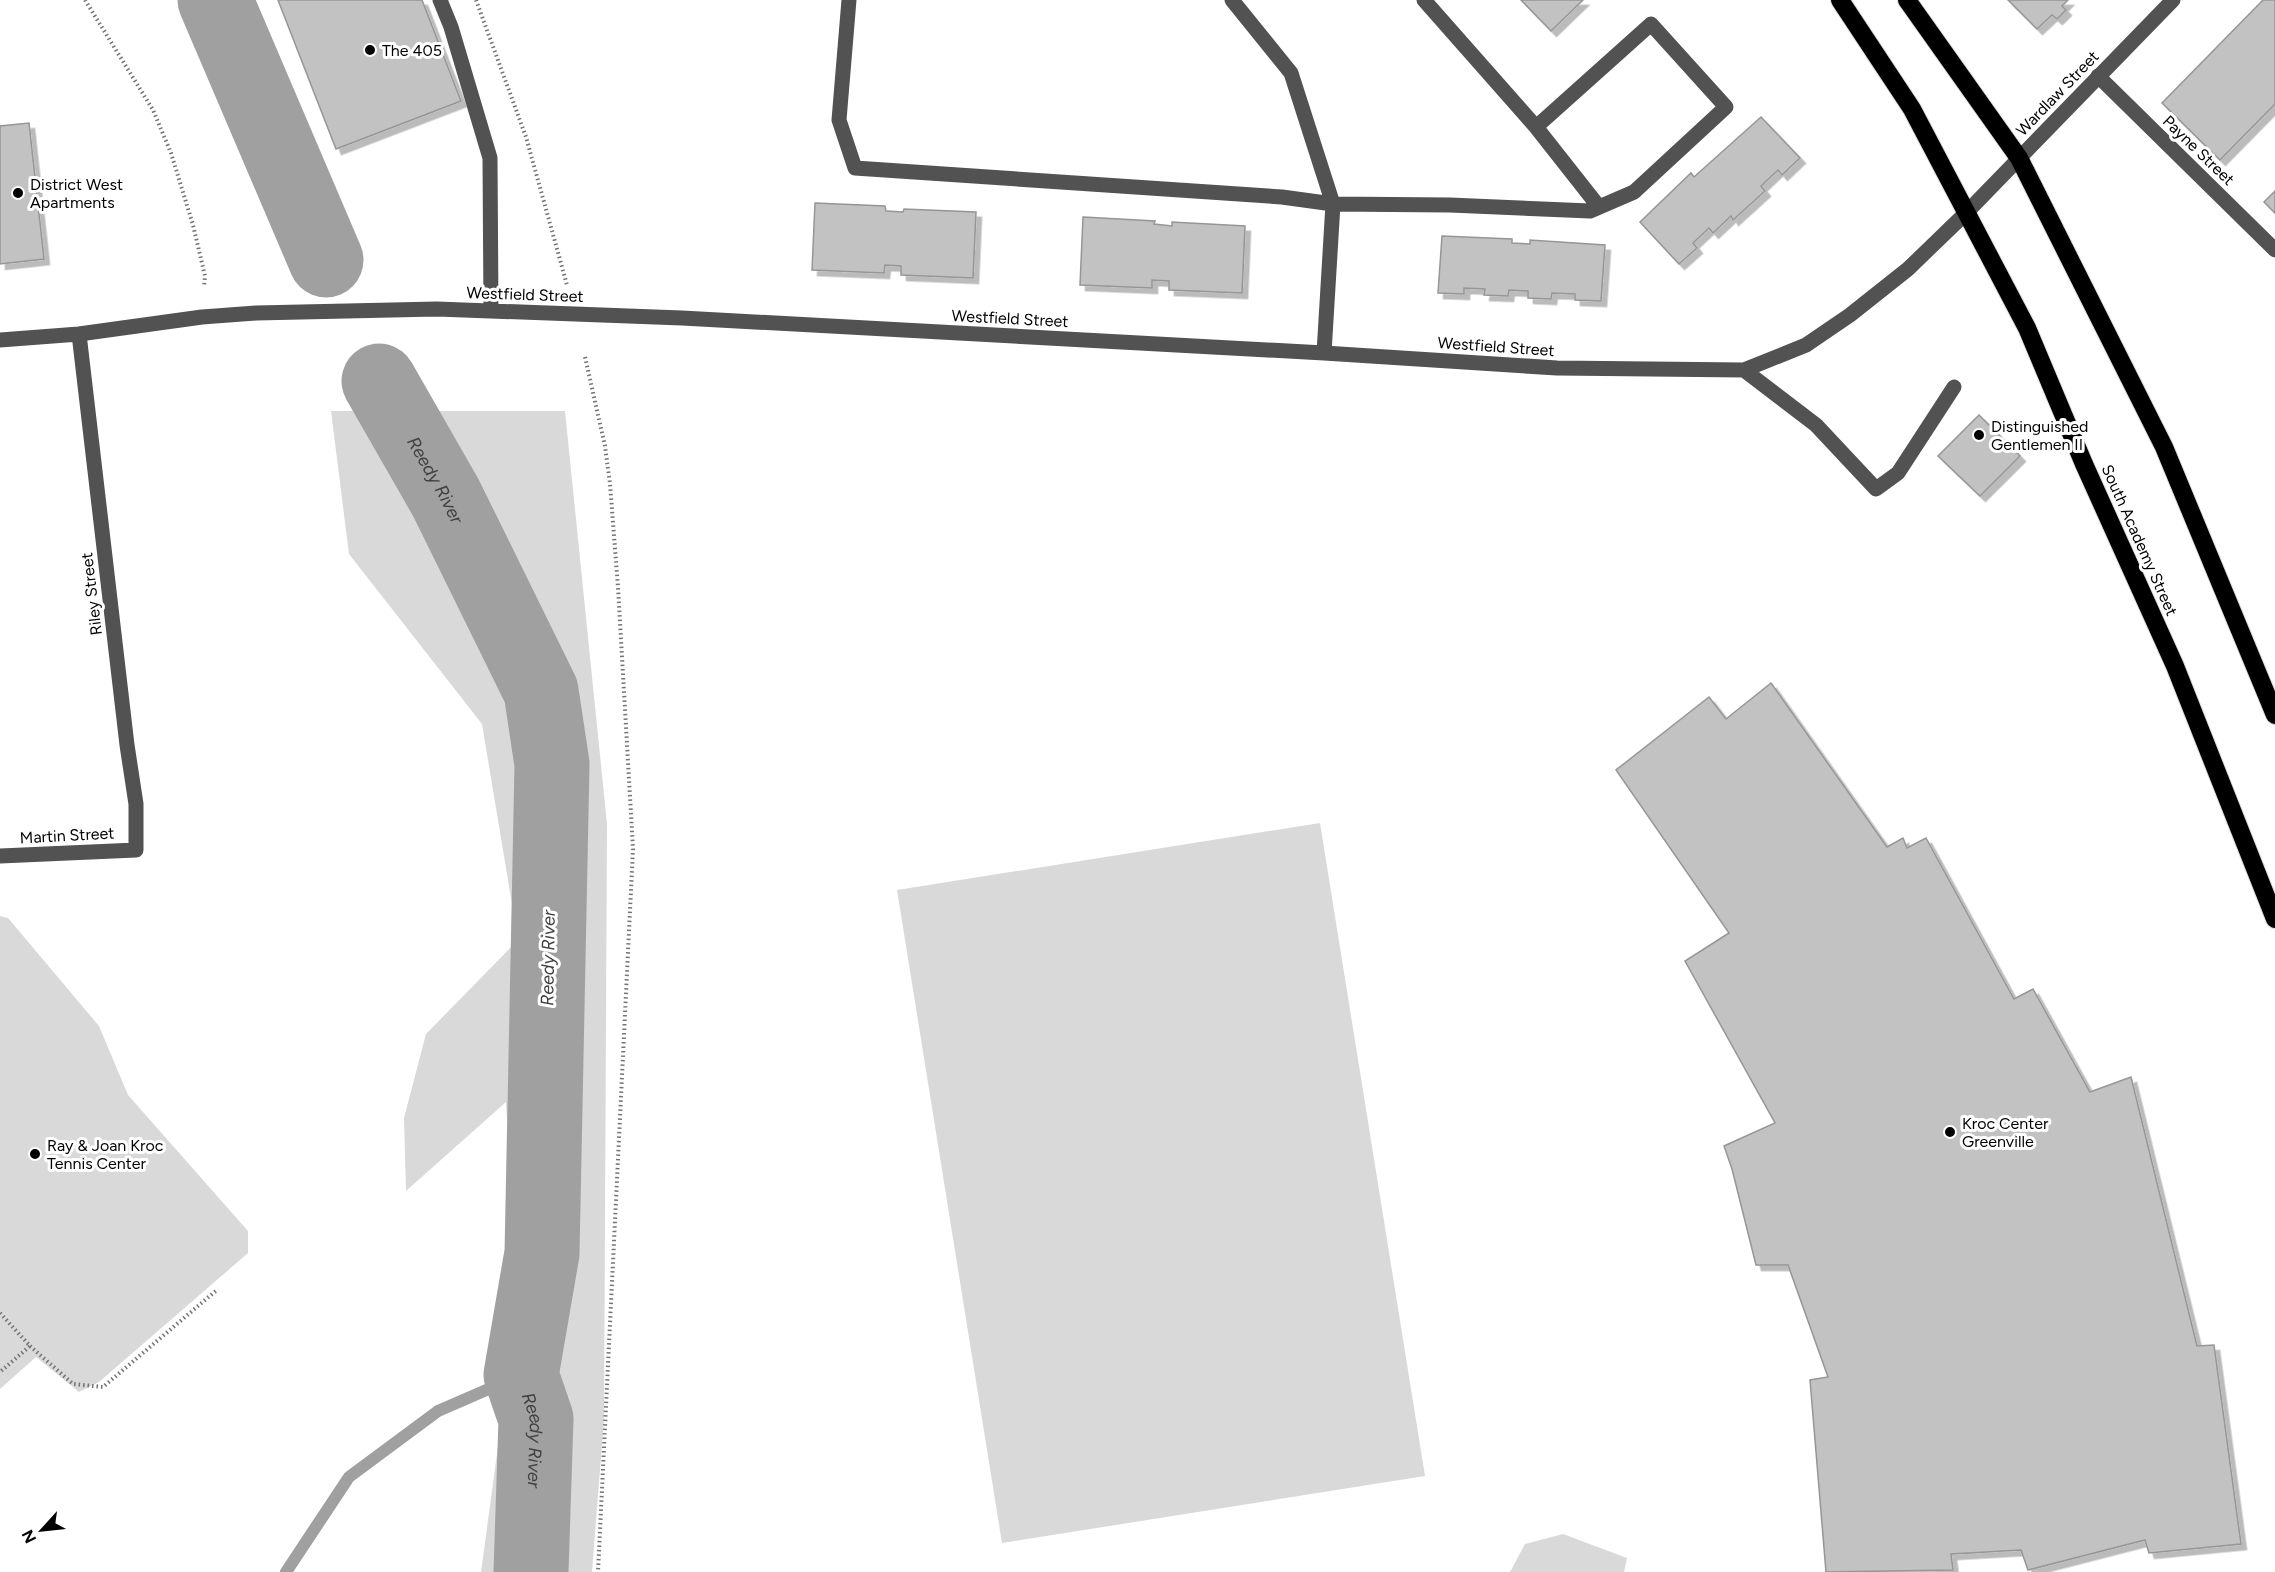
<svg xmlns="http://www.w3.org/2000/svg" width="2275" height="1572" font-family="Figtree,sans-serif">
  <defs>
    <filter id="shadow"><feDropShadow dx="5.5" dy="5.5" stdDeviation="0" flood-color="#0004"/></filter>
  </defs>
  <rect width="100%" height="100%" fill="#fff"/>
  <path fill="#d9d9d9" d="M331,411H565L607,824L604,1419L592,1572H481L517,1306L506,1102L406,1191L404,1118L426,1034L518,940L482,724L349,554Z
    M1320,823L1425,1476L1002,1543L897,890Z
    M0,916L8,918L99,1026L128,1095L248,1231V1253L99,1382L79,1392L36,1357L0,1389Z
    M1563,1534L1627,1558L1624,1572H1510L1525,1544Z"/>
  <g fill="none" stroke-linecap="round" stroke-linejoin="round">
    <path stroke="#a0a0a0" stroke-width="12" d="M286,1572L349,1477L438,1411L521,1375"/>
    <g stroke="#a0a0a0" stroke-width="75">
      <path d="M215,0L326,260"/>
      <path id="s1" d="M379,381L446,498L541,691L552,764L542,1253L521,1375L536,1419L531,1572"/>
    </g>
  </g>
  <path fill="#c2c2c2" stroke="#969696" stroke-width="1.5" filter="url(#shadow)" d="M278,0H422L461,101L336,149Z
    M1521,0H1583L1551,31Z
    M2008,0H2068L2062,6L2066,10L2057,19L2052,15L2037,29Z
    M2263,0H2275V104L2220,160L2162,103Z
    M1761,117L1800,158L1782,175L1778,170L1761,186L1765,191L1733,220L1731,216L1713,233L1709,228L1693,243L1697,248L1679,264L1640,222L1691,173L1694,177Z
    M29,123L44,259L0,264V126Z
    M2275,191V213L2264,202Z
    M815,203L885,206L886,211L903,212L904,209L976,212L973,278L901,275V266L885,265L884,273L812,270Z
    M1083,217L1155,221L1154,224L1172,226V222L1245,226L1242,293L1169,290V281L1152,280V288L1080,285Z
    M1442,236L1512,239V243L1530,244V240L1605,245L1601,301L1575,300V294L1552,293L1551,299L1528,298V291L1509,290L1508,296L1484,295L1485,289L1464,288V294L1438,293Z
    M1979,415L2020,456L1980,496L1938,456Z
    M1771,683L1887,847L1903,838L1907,848L1926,838L2014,999L2033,989L2090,1092L2131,1077L2197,1346L2214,1345L2241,1544L2149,1553L2145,1540L2028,1570L2021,1550L1951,1554L1953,1570L1826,1572L1810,1380L1828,1377L1788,1265H1756L1732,1169L1724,1146L1775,1123L1685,961L1729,933L1616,770L1709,697L1726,719Z"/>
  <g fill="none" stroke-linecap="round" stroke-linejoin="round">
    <defs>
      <path id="highway" d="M1840,0L1912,109L2027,328L2084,464L2175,666L2275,919
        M1907,0L2019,158L2164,447L2275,715"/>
    </defs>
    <use href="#highway" stroke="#dbdbdb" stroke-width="20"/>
    <path stroke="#747474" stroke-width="4" stroke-dasharray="1.5 3" stroke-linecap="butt" d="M85,0L153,110L171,153L193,225L205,276L204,287
      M476,0L526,137L567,285
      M585,357L605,446L610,484L618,587L633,849L598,1572
      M0,1313L30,1346L0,1372
      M30,1346L73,1384L103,1387L218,1289"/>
    <path stroke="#525252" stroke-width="15" d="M440,0L451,27L490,158L491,311
      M849,0L839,120L855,168L1282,197L1333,204L1450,205L1590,211L1634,192L1726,107L1651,24L1536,127L1424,0
      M1232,0L1291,73L1333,204L1324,353
      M2098,76L2275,250
      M1536,127L1599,207
      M0,340L79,334L202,317L256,313L437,309L682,318L1324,353L1557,368L1744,370L1806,345L1850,315L1908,269L1967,212L2173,0
      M1744,370L1816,425L1876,489L1898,473L1954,387
      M0,856L136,850V804L127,745L79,334"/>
    <use href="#highway" stroke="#000" stroke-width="18"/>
  </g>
  <g fill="#000" stroke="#fff" stroke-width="2">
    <circle cx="370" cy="50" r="6"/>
    <circle cx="18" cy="193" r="6"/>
    <circle cx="1979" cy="435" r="6"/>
    <circle cx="1950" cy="1132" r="6"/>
    <circle cx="35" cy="1154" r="6"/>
  </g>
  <g text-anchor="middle" stroke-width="6" stroke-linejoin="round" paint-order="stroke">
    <g font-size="16" fill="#000" stroke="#fff" text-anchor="start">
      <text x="382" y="56">The 405</text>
      <text x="30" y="190">District West<tspan x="30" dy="18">Apartments</tspan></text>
      <text x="1991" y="432">Distinguished<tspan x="1991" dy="18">Gentlemen II</tspan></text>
      <text x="1962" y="1129">Kroc Center<tspan x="1962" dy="18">Greenville</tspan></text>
      <text x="47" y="1151">Ray &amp; Joan Kroc<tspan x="47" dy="18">Tennis Center</tspan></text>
    </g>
    <g font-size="16" fill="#000" stroke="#fff">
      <text transform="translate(2057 93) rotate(-46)" y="6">Wardlaw Street</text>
      <text transform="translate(2199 150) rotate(44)" y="6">Payne Street</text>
      <text transform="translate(525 294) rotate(2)" y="6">Westfield Street</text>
      <text transform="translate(1010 318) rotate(3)" y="6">Westfield Street</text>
      <text transform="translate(1496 346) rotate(4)" y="6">Westfield Street</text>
      <text transform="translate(2140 540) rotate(66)" y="6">South Academy Street</text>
      <text transform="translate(91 594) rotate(-97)" y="6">Riley Street</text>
      <text transform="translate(67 835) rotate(-3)" y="6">Martin Street</text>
    </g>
    <g font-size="18" font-style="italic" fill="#414141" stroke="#fff">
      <text dy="6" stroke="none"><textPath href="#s1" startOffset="114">Reedy River</textPath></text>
      <text transform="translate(548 958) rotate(-89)" y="6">Reedy River</text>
      <text dy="6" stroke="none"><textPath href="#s1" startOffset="1104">Reedy River</textPath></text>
    </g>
  </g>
  <g transform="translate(42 1530) rotate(243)" stroke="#ffffff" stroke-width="4.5" paint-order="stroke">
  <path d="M0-4.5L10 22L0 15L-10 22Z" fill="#000000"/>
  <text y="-9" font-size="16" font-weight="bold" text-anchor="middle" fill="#000000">N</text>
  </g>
</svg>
